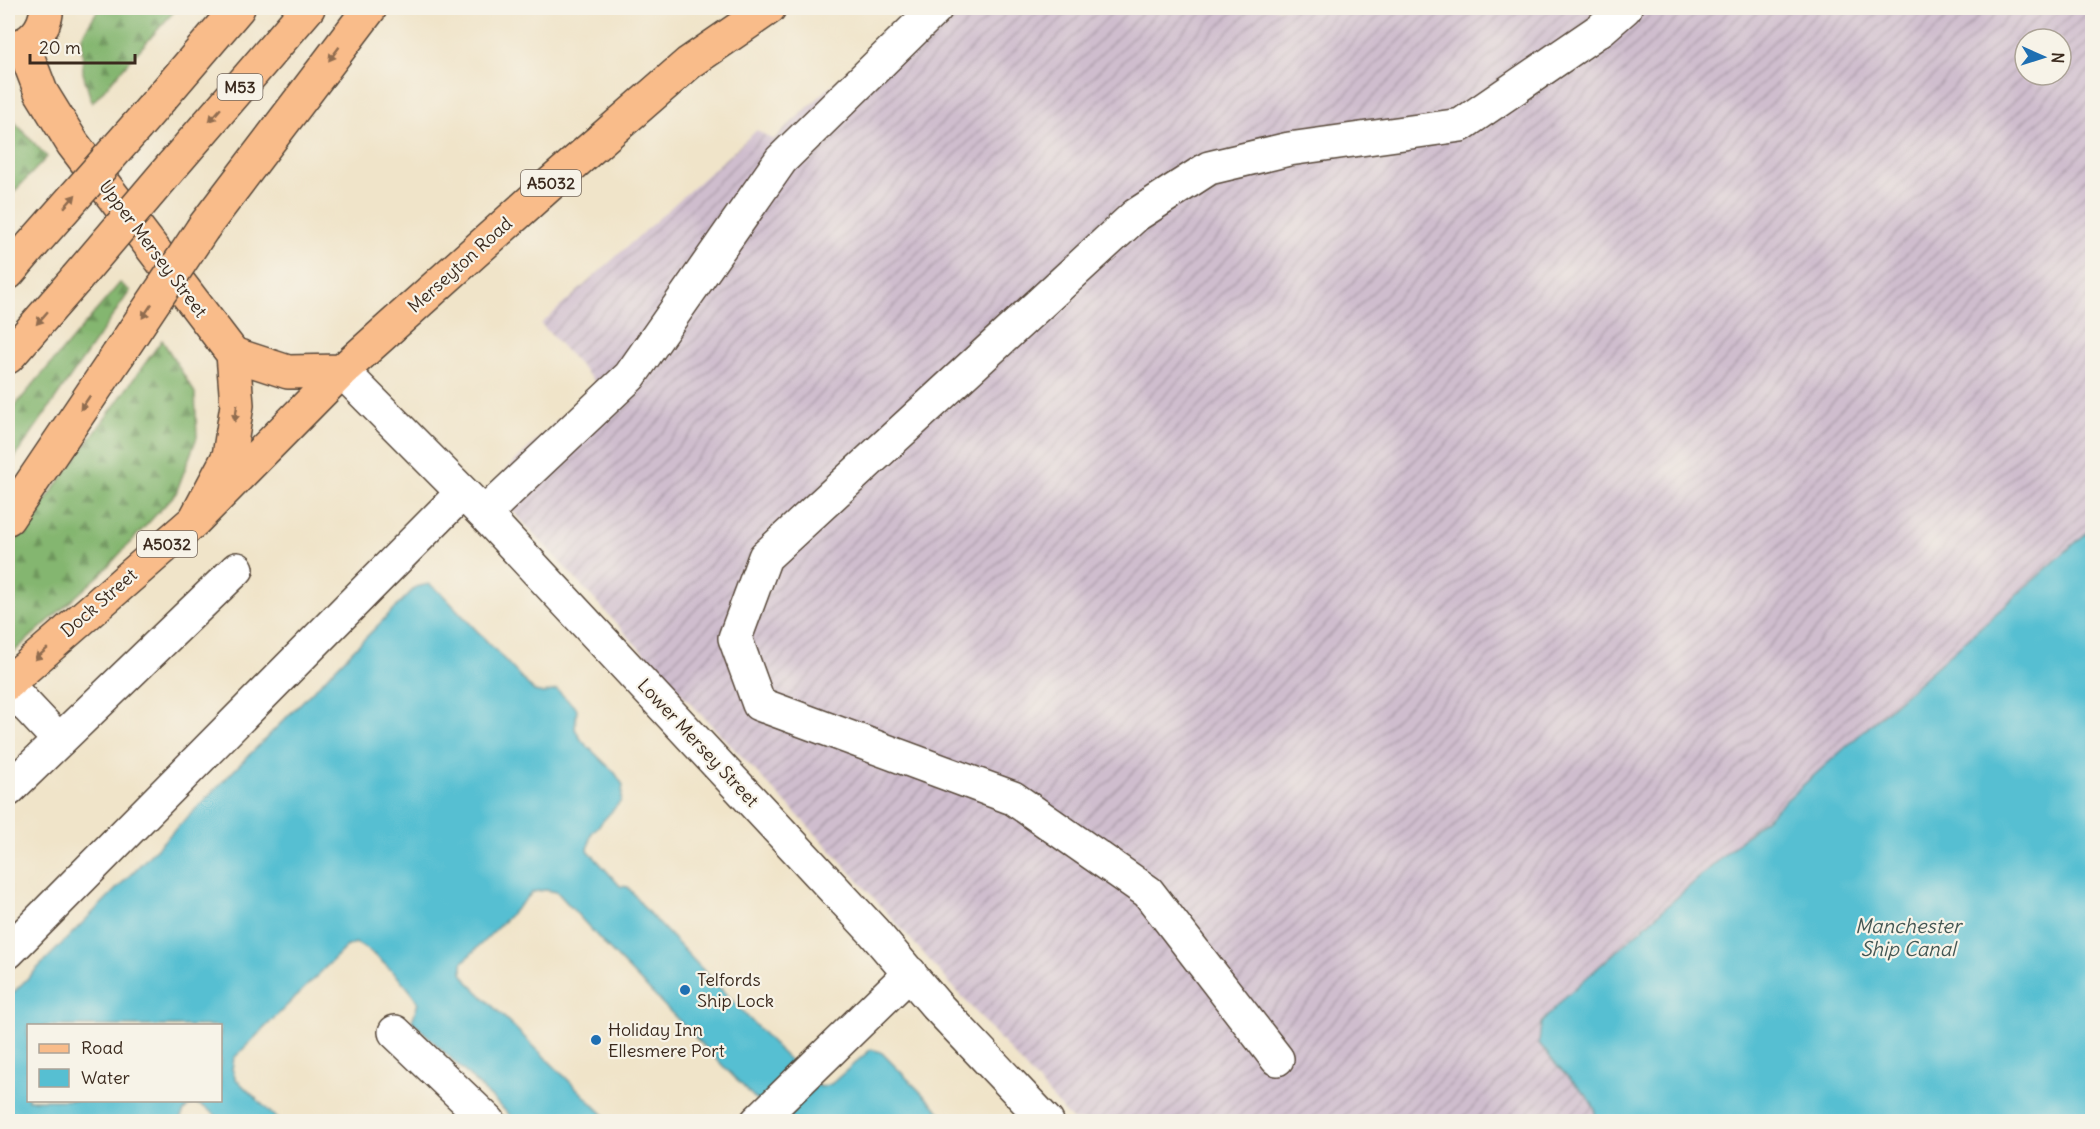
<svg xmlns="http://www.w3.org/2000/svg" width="2100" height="1129" font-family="Delius,sans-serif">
  <defs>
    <pattern id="industrial-furrows" width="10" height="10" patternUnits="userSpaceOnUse" patternTransform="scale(1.5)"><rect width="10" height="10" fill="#cfbdce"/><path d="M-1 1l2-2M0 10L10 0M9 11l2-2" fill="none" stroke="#a99aa7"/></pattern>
    <pattern id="forest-firs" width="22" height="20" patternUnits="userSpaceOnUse" patternTransform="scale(1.5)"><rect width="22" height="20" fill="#84b670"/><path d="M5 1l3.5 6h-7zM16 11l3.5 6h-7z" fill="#6d945b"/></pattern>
  </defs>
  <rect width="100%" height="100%" fill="#f7f3e8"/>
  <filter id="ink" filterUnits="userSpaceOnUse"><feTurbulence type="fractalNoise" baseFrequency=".0167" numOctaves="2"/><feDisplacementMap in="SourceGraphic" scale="12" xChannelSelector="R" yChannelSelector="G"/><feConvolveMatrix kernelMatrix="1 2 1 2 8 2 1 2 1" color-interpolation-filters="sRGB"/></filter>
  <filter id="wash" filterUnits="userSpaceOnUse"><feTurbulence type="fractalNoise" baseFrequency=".008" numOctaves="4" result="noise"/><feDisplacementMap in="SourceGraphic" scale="24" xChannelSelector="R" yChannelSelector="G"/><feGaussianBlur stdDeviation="1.35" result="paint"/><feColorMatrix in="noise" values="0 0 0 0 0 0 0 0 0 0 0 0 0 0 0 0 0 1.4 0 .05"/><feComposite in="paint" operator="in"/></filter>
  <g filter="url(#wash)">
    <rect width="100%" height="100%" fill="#f0e4c9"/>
    <path fill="url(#industrial-furrows)" fill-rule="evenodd" d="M915,8H2092V529L1565,997L1541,1023L1539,1043L1557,1066L1587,1096L1595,1109V1121H1073L831,850L673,685L490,486L596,383L541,324L757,130L773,140ZM2025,39H2061V75H2025Z"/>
    <path fill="url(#forest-firs)" stroke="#607047" stroke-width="1.5" d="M99,8H177L92,103L83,73L82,36Z
      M8,115L47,157L8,198Z
      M120,283L130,291L8,467V414Z
      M162,340L195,393L197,437L176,493L101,574L8,657V552Z"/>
    <path fill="#56bfd2" stroke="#487478" stroke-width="1.5" fill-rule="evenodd" d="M2092,528V1121H1595V1109L1587,1096L1557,1066L1539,1043L1541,1023L1565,997Z
      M429,584L442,594L534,691L543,693L557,690L577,709L575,729L582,741L615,773L623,785L621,801L591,834L588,850L620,886L628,887L646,910L781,1052L813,1083L821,1087L831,1084L871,1049L881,1052L949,1121H777L608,948L557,892L545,890L533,892L462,963V973L468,982L610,1121H516L412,1021L418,1003C410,986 373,950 355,943L346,947L234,1058L232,1069L236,1079L279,1121H222C207,1107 188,1092 180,1121L8,1122V998L416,587ZM28,1026H220V1100H28Z"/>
  </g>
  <g filter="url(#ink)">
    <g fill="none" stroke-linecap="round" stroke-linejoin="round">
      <defs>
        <path id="minor" d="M342,371L484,514L873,931L936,1005L1047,1122
          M484,514L630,376L781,160L936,8
          M8,686L59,740
          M8,790L237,569
          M8,952L462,493
          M395,1032L489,1122
          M1277,1059L1148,892L1013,798L759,704L735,638L765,557L1136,215L1209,168L1289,149L1461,125L1601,29L1625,8
          M757,1122L910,973"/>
        <path id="major" d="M23,45L41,92L73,144L233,354L288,372L342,371
          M8,47C31,48 45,29 47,8
          M195,520L342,371L548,186L689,63L769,8
          M8,683L195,520L229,456L237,405L233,354"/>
        <path id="highway" d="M137,126L238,8
          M172,166L308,8
          M203,228L370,8
          M8,273L32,245
          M8,357L76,279
          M8,518L118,355"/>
      </defs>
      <use href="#minor" stroke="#564638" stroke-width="36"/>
      <use href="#major" stroke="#564638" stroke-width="36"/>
      <use href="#highway" stroke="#564638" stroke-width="36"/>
      <use href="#minor" stroke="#fff" stroke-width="33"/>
      <use href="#major" stroke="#f9bc8a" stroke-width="33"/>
      <use href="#highway" stroke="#f9bc8a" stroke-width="33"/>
      <defs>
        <path id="highway-bridge" d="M32,245L137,126
          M76,279L172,166
          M118,355L203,228"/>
      </defs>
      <use href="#highway-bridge" stroke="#564638" stroke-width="36" stroke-linecap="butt"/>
      <use href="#highway-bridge" stroke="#f9bc8a" stroke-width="33"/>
    </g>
    <defs><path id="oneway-solid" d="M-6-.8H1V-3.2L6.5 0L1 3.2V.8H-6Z" transform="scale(1.5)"/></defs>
    <g fill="#906c4f">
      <use href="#oneway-solid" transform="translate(334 54) rotate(127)"/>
      <use href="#oneway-solid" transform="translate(215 115) rotate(131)"/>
      <use href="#oneway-solid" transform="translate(70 201) rotate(-49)"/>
      <use href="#oneway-solid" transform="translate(147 311) rotate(124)"/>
      <use href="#oneway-solid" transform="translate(42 318) rotate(131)"/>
      <use href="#oneway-solid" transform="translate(85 403) rotate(124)"/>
      <use href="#oneway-solid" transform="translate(236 413) rotate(98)"/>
      <use href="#oneway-solid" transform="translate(41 654) rotate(139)"/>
    </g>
  </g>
  <g fill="#1f6fb2" stroke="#f7f3e8" stroke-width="2">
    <circle cx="685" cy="990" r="6"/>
    <circle cx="596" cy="1040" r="6"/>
  </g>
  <g text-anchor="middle" stroke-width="4.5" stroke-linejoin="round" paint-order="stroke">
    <g fill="#f7f3e8" stroke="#73665b" stroke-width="1.5">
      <rect x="217.5" y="74" width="45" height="26" rx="4.5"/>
      <rect x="521" y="170" width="60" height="26" rx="4.5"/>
      <rect x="137" y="531" width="60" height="26" rx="4.5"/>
    </g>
    <g font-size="16" font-weight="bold" fill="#3b2a1e">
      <text x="240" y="93">M53</text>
      <text x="551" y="189">A5032</text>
      <text x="167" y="550">A5032</text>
    </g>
    <g font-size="18" fill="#3b2a1e" stroke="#f7f3e8">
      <text transform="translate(153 249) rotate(53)" y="6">Upper Mersey Street</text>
      <text transform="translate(460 265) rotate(-42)" y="6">Merseyton Road</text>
      <text transform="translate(99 603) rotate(-41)" y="6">Dock Street</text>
      <text transform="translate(698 743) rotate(47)" y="6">Lower Mersey Street</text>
    </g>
    <g font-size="18" fill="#3b2a1e" stroke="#f7f3e8" text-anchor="start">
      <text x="697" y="986">Telfords<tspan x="697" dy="21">Ship Lock</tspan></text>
      <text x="608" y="1036">Holiday Inn<tspan x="608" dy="21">Ellesmere Port</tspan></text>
    </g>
    <g font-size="20" font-style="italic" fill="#435754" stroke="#f7f3e8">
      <text x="1908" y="933">Manchester<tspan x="1908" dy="23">Ship Canal</tspan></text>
    </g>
  </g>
  <rect width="2100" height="1129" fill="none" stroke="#f7f3e8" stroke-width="30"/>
  <rect x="27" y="1024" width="195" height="78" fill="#f7f3e8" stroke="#aca397" stroke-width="1.5"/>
  <rect x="39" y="1044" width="30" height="9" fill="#f9bc8a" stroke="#aca397" stroke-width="1.5"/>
  <text x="81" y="1054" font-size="18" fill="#3b2a1e">Road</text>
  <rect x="39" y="1069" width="30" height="18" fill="#56bfd2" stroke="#aca397" stroke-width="1.5"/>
  <text x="81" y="1084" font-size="18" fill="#3b2a1e">Water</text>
  <g transform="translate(2043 57) rotate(93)"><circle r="28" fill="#f7f3e8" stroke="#aca397" stroke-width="1.5"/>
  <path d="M0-4.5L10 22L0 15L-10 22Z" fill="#1f6fb2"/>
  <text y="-9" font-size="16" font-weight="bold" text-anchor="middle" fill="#3b2a1e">N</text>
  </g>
  <path d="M30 54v9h105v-9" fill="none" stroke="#3b2a1e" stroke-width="3"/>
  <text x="39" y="54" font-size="18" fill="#3b2a1e" stroke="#f7f3e8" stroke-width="4.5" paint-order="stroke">20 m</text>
</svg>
